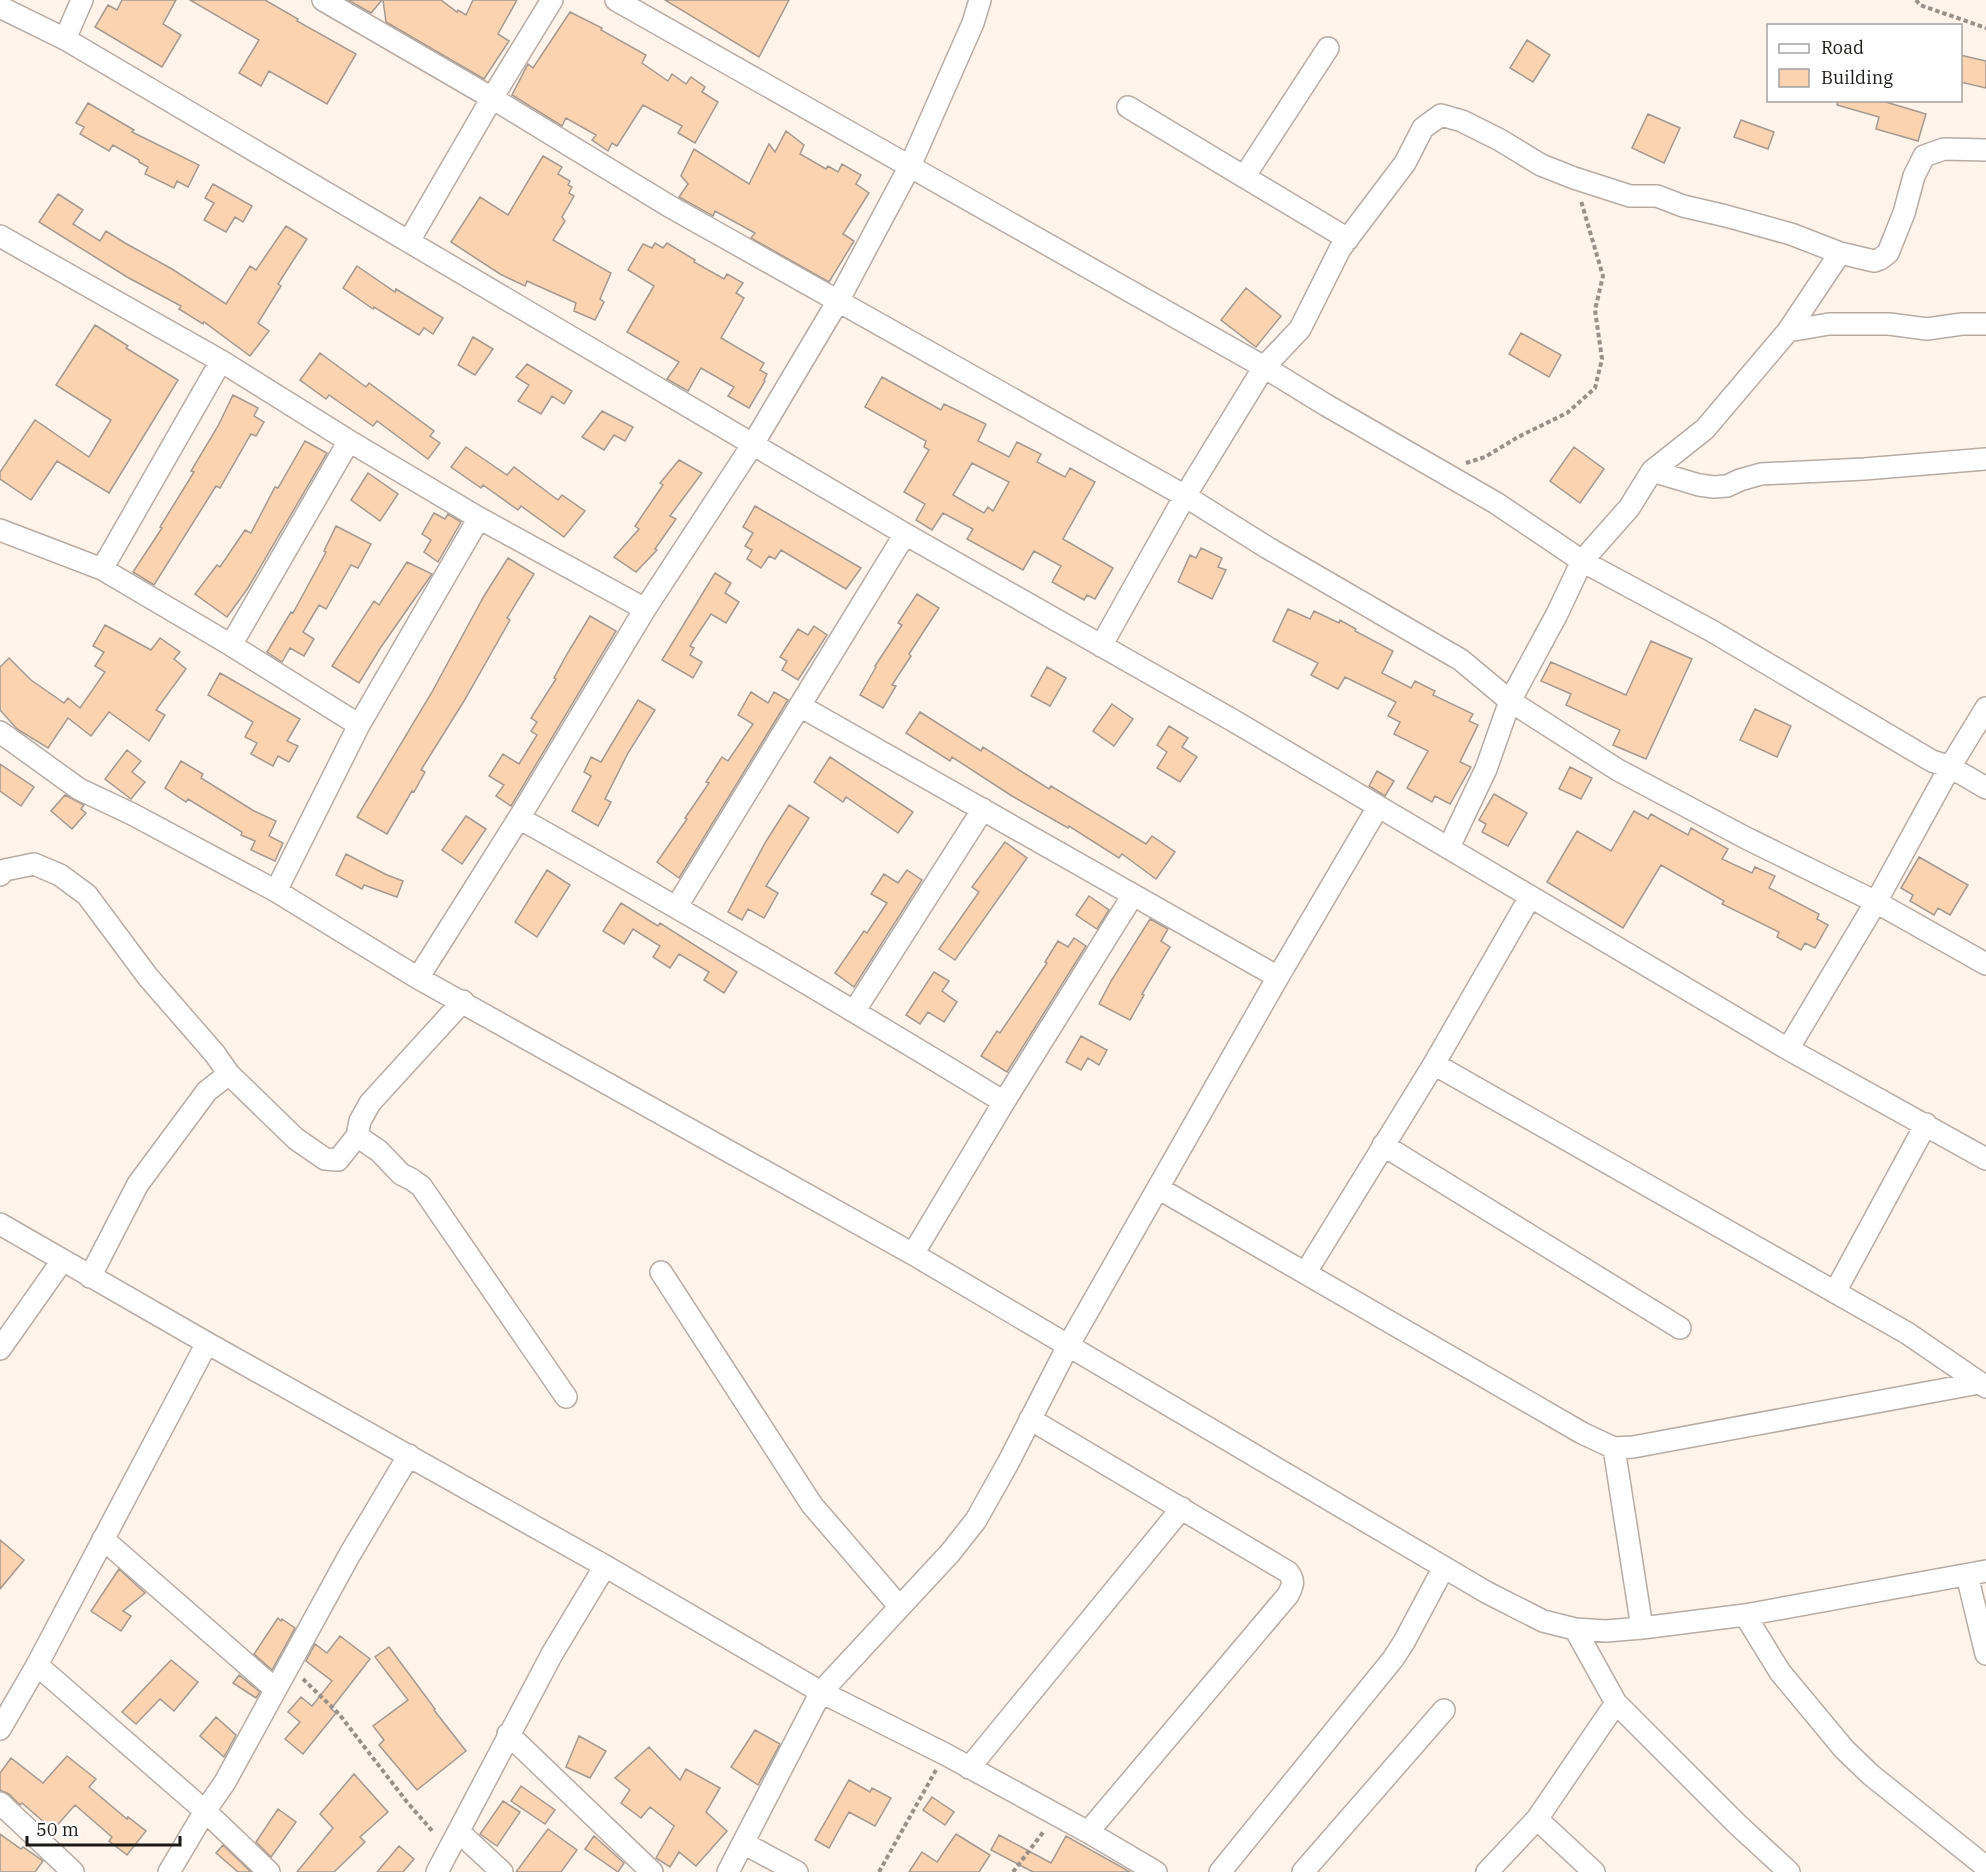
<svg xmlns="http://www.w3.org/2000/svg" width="1986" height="1872" font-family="'IBM Plex Serif',serif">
  <rect width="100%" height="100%" fill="#fff3ea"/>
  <path fill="#fbd3b1" stroke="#a39990" stroke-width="1.5" fill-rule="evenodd" d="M122,0H176L163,24L181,35L162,67L95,27L108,5L117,10Z
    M190,0H265L298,19L297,21L356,54L327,104L269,71L261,86L239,73L259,40Z
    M348,0H382L371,13Z
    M383,0H441L457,12L458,10L466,15L473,0H517L498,34L509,41L484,79L386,22Z
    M665,0H789L759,57Z
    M570,12L602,28L601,30L646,55L642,63L668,81L672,74L686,84L691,77L705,87L702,92L718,102L695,143L678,133L682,126L643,105L617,146L612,143L608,151L592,140L596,135L566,118L562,126L512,95L528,64L533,68Z
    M1527,40L1550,55L1533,82L1510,68Z
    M1960,55L1986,61V88L1960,82Z
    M1838,100H1879L1926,114L1918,141L1876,129L1879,117L1837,105Z
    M88,103L134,130L132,132L199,165L188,187L177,181L174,188L145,174L148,167L139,162V160L113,145L109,151L80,134L84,127L76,123Z
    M1648,114L1680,128L1664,163L1632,148Z
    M1741,120L1774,132L1768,149L1734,137Z
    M786,131L804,145L800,154L826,169L828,166L838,172L842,164L861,175L856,184L869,193L843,234L854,241L829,282L751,238L755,233L715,211L713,216L679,197L688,184L681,176L694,149L749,184L769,144L775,152Z
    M543,156L562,167L558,174L570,181L568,185L572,187L569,193L574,196L562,217L565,221L553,240L611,273L600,299L604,302L595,320L574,311L576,303L527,281L525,286L500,274L451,242L480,197L508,215Z
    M213,184L252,206L243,222L235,217L226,232L204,220L214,203L205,198Z
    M58,194L83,210L73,224L100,241L106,231L125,243L172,269L226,304L250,266L256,270L286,226L307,239L278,284L281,286L258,323L269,331L250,356L204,322L203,324L179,309L181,306L127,277L39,222Z
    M655,243L663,248L667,243L695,260L694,262L724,279L727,274L743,283L736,293L744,298L721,338L764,363L760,370L767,374L764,380L765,381L749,408L728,396L734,387L701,368L688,391L667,379L679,362L627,332L654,286L628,270L643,244L652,248Z
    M357,266L395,292L396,289L443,318L433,334L424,328L419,335L374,307L373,309L343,288Z
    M1246,288L1281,316L1256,347L1221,320Z
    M95,325L128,346L126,348L178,380L109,493L57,461L31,500L0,479V472L35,420L89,457L111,420L56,385Z
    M1521,333L1561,355L1549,377L1509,354Z
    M473,337L493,349L475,375L458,365Z
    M320,353L366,387L369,383L434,431L430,436L440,443L428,459L377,421L373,426L329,395L326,399L300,380Z
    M527,364L572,391L564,404L552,396L541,414L518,401L529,385L516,377Z
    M882,377L941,410L944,404L986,424L978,441L1009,457L1017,442L1041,454L1037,462L1065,477L1070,468L1095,482L1063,539L1113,568L1095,599L1087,595L1084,600L1052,582L1061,566L1034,551L1023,570L967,539L973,529L943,513L932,530L916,520L925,504L904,492L929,450L924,447L926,441L865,407ZM972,463L1009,482L993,511L988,507L984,513L953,495Z
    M233,395L258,408L254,416L264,422L256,436L251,434L220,488L216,486L154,585L133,572L162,528L160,527L194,472L191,471L218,426Z
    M602,411L633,427L625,441L614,435L604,450L582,437Z
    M305,441L327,453L248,588L227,617L195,594L217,565L220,567L245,530L251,533L275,487L278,488Z
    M466,447L507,475L514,467L558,500L562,495L585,511L564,537L521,506L518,510L483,485L481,488L451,467Z
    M1574,447L1604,469L1580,503L1550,481Z
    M679,460L702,473L670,516L676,519L655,549L657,550L636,572L614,557L639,529L635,526L663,485L660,483Z
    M368,473L398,494L380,521L351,500Z
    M755,506L861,568L846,589L781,550L775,559L769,556L761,568L747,559L752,550L745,546L753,533L743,527Z
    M434,513L445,519L448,514L461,522L438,562L424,552L431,540L422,534Z
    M336,526L371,544L358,568L351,565L326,609L319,605L303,632L314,639L304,656L290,648L282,662L267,652L291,612L293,613L326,552L324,551Z
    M1201,548L1222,558L1218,567L1226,570L1212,599L1178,582L1190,555L1196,558Z
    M508,558L534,574L507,618L510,620L464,701L421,770L425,772L414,792L412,791L387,834L357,817L432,692L484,596Z
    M407,562L432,574L381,647L359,683L332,666L374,601L379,605Z
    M715,573L731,583L725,593L739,602L726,623L711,614L690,646L694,648L690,655L702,662L693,678L662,660Z
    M917,594L939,608L909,654L911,656L892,685L896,686L883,708L860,695L876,667L875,666L902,625L898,623Z
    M1288,609L1310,619L1314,611L1339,623L1340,620L1356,629L1355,631L1393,651L1382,673L1411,688L1415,681L1435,691L1433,695L1473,714L1469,721L1478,725L1460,762L1471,767L1450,804L1435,796L1432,802L1407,788L1428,751L1394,734L1400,722L1388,716L1396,702L1345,677L1338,689L1311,675L1318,663L1273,641Z
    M590,616L616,631L511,806L496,796L504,785L489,776L503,754L519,764L537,735L531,731L537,722L531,718L556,679L554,678L567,654Z
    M105,625L151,650L160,638L180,652L174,659L186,669L156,710L165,715L149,741L109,712L91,736L68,718L48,748L17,729L0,710V667L9,658L31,680L64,703L68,698L80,708L105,672L95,666L104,652L93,646Z
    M814,626L827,635L798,680L782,670L787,661L780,657L798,629L808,635Z
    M1651,641L1692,659L1646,759L1613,745L1620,730L1566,705L1571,694L1541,681L1551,662L1626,695Z
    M1047,667L1066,678L1050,706L1031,696Z
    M220,673L300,719L287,741L298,746L289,762L278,756L273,766L251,754L257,743L245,737L253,722L208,695Z
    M751,692L768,703L774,692L788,700L679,878L657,862L687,819L685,818L709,783L706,782L722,757L728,761L753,724L738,715Z
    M638,700L655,710L628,753L605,799L611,802L598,826L572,811L591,776L584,772L591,757L601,762Z
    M1112,704L1133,719L1114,746L1093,731Z
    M1755,709L1791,726L1777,757L1740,740Z
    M920,712L981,751L983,747L1049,789L1051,786L1146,844L1152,836L1175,852L1156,879L1122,854L1119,858L1069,826L1068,828L1012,796L952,757L950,761L906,733Z
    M1169,726L1188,738L1182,747L1197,757L1180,782L1157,768L1167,752L1157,745Z
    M127,750L141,761L132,772L145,782L131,799L105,779Z
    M830,757L913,812L898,833L846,797L843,802L814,782Z
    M181,761L203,774L201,778L254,811L276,821L269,836L283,843L275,861L251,850L255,841L241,835L242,832L188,799L186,802L165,788Z
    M0,764L34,787L21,806L0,791Z
    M1570,767L1592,778L1581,799L1559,789Z
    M1377,771L1394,781L1385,796L1369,786Z
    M1494,794L1527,813L1508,846L1482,832L1486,824L1479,820Z
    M65,795L84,805L81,809L86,813L72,829L51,811Z
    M789,805L809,818L766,886L778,893L764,918L748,909L742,920L728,912L765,843Z
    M1634,811L1648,819L1651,814L1688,835L1691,828L1728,849L1722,859L1752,873L1755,867L1775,876L1769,888L1819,914L1817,919L1828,925L1815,948L1805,943L1801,950L1777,937L1779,932L1722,904L1724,901L1661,865L1623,928L1547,882L1577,831L1611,851Z
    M466,816L486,829L462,864L442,850Z
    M1005,842L1027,858L955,960L939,949L979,892L972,887Z
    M346,854L387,875L403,881L397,897L364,885L362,889L336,875Z
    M1919,857L1968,885L1950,915L1938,908L1934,915L1910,901L1913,895L1901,888Z
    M547,870L570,885L537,937L515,922Z
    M907,870L922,880L854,987L835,973L864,931L867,933L887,903L871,894L884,874L898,883Z
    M1089,896L1109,910L1097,929L1076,915Z
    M621,903L658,926L660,923L737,972L724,993L704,980L709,972L679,954L670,968L653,957L660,946L633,929L624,944L603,931Z
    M1150,919L1168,929L1161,941L1170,947L1142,994L1144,995L1130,1020L1099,1004L1111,981Z
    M1074,938L1086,946L1007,1072L981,1056L997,1031L1000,1033L1047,963L1045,962L1058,941L1068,947Z
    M934,972L949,981L942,991L957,1002L944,1022L928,1012L920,1024L906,1015Z
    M1081,1036L1107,1050L1099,1065L1088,1058L1081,1070L1066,1062Z
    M0,1540L24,1560L0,1589Z
    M119,1569L145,1593L123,1611L131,1616L121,1631L91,1611Z
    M278,1618L281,1621L282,1619L295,1628L272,1670L254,1654Z
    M340,1636L370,1659L331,1709L336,1713L303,1754L285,1739L300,1722L288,1712L301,1697L312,1706L332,1681L306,1661L315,1644L327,1653Z
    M389,1647L435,1709L434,1710L466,1751L417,1790L379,1745L384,1740L373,1726L408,1700L375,1657Z
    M171,1660L198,1682L174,1711L160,1699L136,1724L122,1712Z
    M239,1675L260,1692L256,1698L233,1683Z
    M216,1717L236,1735L224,1757L200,1736Z
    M755,1730L780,1744L758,1785L731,1767Z
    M579,1736L606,1751L590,1778L566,1767Z
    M649,1747L680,1780L686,1769L720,1788L706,1812L727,1831L696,1866L679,1852L670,1867L656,1858L674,1826L650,1807L641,1818L621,1803L630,1790L615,1778Z
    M67,1756L96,1779L89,1787L127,1819L128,1817L146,1831L127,1855L109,1841L112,1837L75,1805L53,1830L22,1803L20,1805L9,1794L0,1790V1773L11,1758L43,1783Z
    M354,1774L388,1812L360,1837L365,1842L334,1872H297L333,1828L320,1814Z
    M849,1780L870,1792L872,1788L891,1798L875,1826L849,1812L829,1848L815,1840Z
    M521,1786L555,1810L545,1824L511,1801Z
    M932,1797L954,1812L945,1825L923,1810Z
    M503,1801L520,1812L497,1846L480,1834Z
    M278,1809L296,1822L271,1857L256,1842Z
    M548,1829L577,1850L561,1872H516Z
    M0,1834L21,1849L23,1847L43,1861L35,1872H0Z
    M956,1834L990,1855L979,1872H909L922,1852L937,1862Z
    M999,1835L1051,1863L1066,1836L1130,1872H1033L991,1850Z
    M594,1836L624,1863L618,1872L585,1849Z
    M223,1845L251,1872H238L216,1853Z
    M399,1846L414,1859L403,1872H377Z"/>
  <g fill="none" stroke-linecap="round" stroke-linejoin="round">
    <defs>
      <path id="minor" d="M323,0L492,98L669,206L1185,496L1268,548L1461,660L1510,701L1618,770L1746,838L1876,902L1986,964
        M616,0L1264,367L1326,405L1496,503L1582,561L1712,631L1932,761L1950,767L1986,788
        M980,0L973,23L910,166L838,301L753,444L645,609L519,818L418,978L913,1254L1486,1592L1543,1621L1575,1629L1606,1631L1642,1628L1745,1615L1986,1571
        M0,7L65,39L905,534L1234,721L1788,1049L1986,1159
        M65,39L82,0
        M1128,107L1348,239
        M1244,177L1328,48
        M0,236L221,361L349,441L479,518L645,609
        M409,241L492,98L552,0
        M1788,331L1840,253
        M221,361L102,569L231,645L359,725
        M1652,471L1699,485L1714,487L1727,486L1740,480L1761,474L1864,469L1986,459
        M0,530L102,569
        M231,645L349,441
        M1101,646L1185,496L1264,367L1300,329L1340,249L1405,163L1423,128L1441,115L1462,121L1500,140L1541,165L1574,178L1630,196H1657L1683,206L1726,216L1791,234L1840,253L1874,261L1880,259L1888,253L1904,213L1914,176L1924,156L1944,149L1986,150
        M800,706L1278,977
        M0,732L79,789L132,814L276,891L418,978
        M519,818C683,910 844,1004 1004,1102
        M1449,847L1486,769L1510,701L1557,614L1582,561L1629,508L1652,471L1705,429L1788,331L1829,324H1889L1927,329L1962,324H1986
        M0,875L5,870L34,864L60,875L87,895L148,977L215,1054L229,1074L207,1091L138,1184L90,1277
        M276,891L359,725L479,518
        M677,906L905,534
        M855,1010L983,809
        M1788,1049L1876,902L1950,767L1986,708
        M1434,1064L1907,1333L1986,1387
        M229,1074L296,1139L325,1159L338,1160L357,1136L360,1121L370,1103L463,1001
        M357,1136L379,1151L401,1174L411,1179L421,1186L566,1397
        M1383,1145L1680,1328
        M1158,1188L1582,1433L1614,1448L1642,1628
        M0,1224L207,1343L605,1566L821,1692L945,1754L1088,1832L1156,1872
        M913,1254L1004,1102L1133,895
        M661,1272L812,1505L899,1606
        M1306,1272L1434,1064L1530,897
        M1835,1292L1926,1124
        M0,1349L62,1261
        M1030,1419L1288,1572C1295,1581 1293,1585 1288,1595L1088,1832
        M1614,1448L1633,1447L1979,1383
        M103,1539L275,1689
        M1967,1575L1986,1654
        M1745,1615L1780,1672L1844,1749L1871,1775L1986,1867
        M1575,1629L1616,1703L1737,1824L1789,1872
        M37,1665L205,1811L269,1872
        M0,1729L37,1665L207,1343
        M508,1734L652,1872
        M969,1768L1182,1508
        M0,1803L73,1872
        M1537,1819L1594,1872
        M459,1832L502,1872
        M743,1843L797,1872
        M169,1872L205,1811L225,1782L350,1554L409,1455
        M437,1872L552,1654L605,1566
        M728,1872L821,1692L950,1553L976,1520L1008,1463L1068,1346L1278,977L1378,807
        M1220,1872L1393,1659L1404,1642L1444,1567
        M1303,1872L1444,1710
        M1487,1872L1537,1819L1616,1703"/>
    </defs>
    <use href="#minor" stroke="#b7aca4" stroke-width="24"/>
    <path stroke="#99908a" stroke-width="4" stroke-dasharray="4.5 3" stroke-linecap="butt" d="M1916,0L1920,5L1986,28
      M1466,463L1485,457L1518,437L1567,413L1595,388L1602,359L1595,310L1603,276L1581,201
      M303,1679L339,1714L407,1802L434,1833
      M879,1872L936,1770
      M1013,1872L1044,1831"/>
    <use href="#minor" stroke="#fff" stroke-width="21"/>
  </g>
  <rect x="1767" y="24" width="195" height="78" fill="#ffffff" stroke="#a4a3a1" stroke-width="1.5"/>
  <rect x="1779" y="44" width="30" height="9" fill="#ffffff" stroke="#a4a3a1" stroke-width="1.5"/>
  <text x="1821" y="54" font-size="18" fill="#1c1815">Road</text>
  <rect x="1779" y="69" width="30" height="18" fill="#fbd3b1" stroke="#a4a3a1" stroke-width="1.5"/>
  <text x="1821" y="84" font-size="18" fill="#1c1815">Building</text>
  <path d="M27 1836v9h153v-9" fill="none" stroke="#1c1815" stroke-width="3"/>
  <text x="36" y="1836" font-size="18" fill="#1c1815" stroke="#ffffff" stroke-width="4.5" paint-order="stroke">50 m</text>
</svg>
